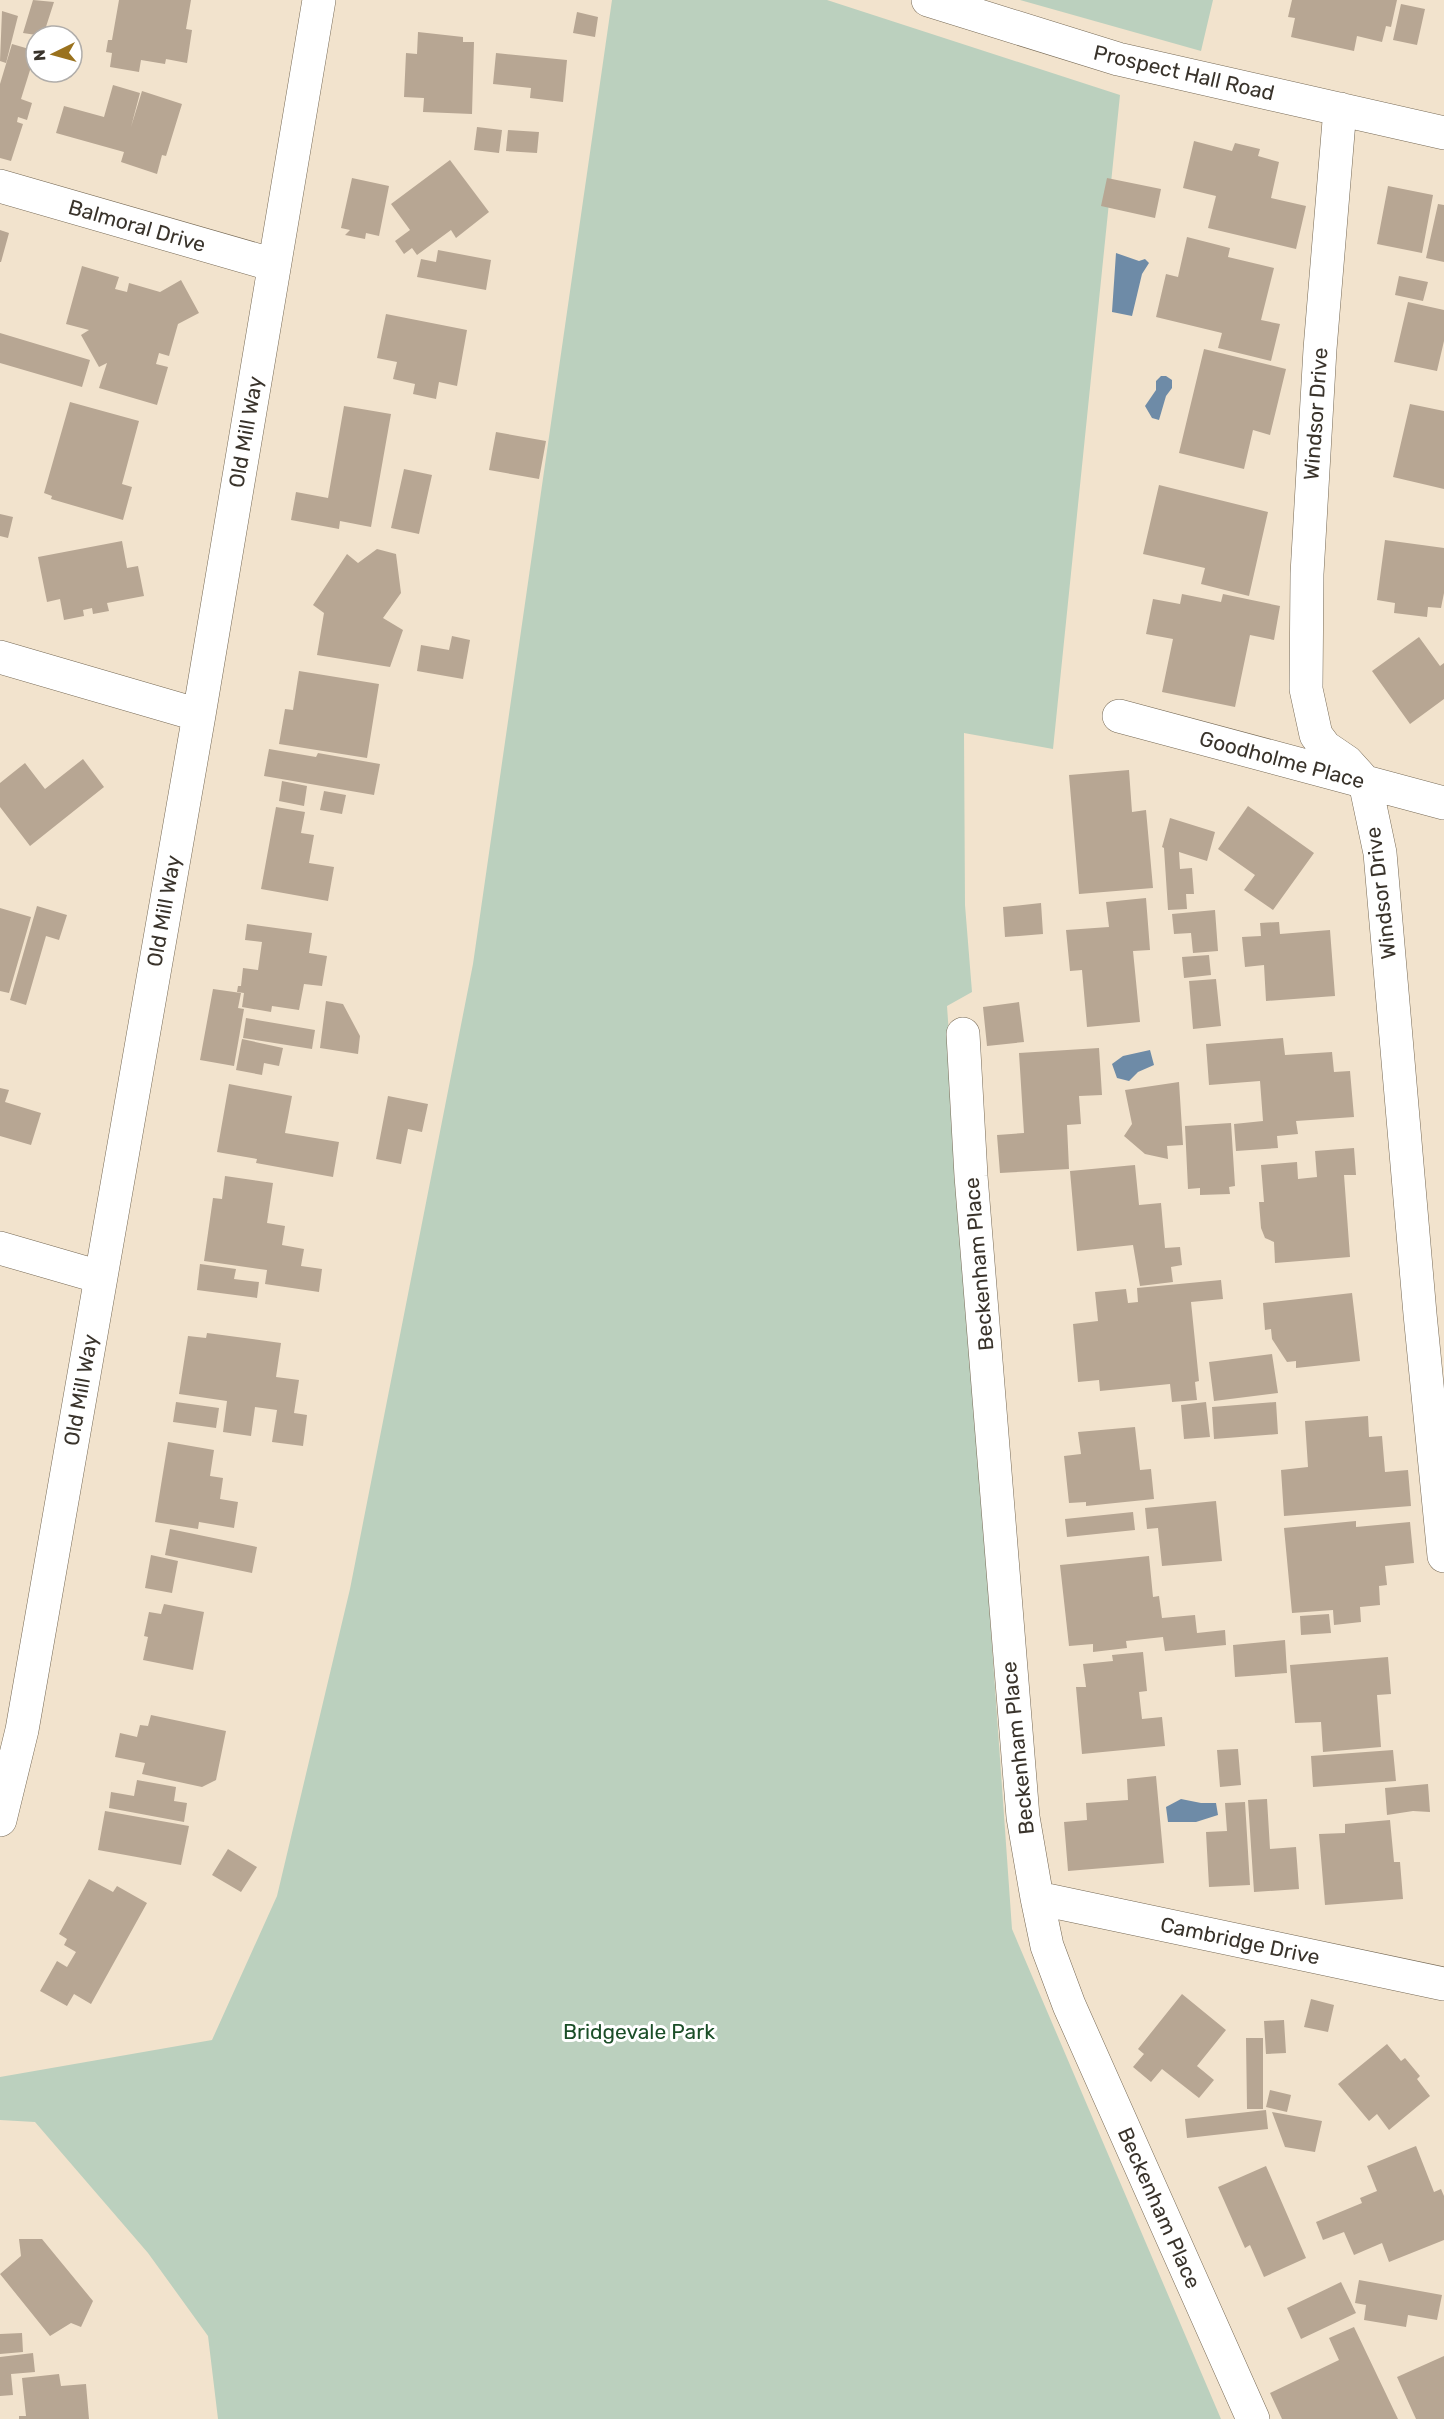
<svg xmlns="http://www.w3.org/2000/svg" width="1444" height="2419" font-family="Rubik,sans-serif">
  <rect width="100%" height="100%" fill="#f2e3cd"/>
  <path fill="#bbd0be" d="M612,0H827L1120,95L1053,749L964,733L965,905L972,992L947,1006L1012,1929L1221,2419H218L208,2336L148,2253L35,2122L0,2120V2077L212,2040L277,1896L350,1589L473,964Z
    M1020,0H1213L1201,51Z"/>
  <path fill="#6e8ba7" d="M1116,253L1139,261L1145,259L1149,263L1142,274L1132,316L1112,312Z
    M1161,376H1166L1172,380V388L1166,396L1159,420L1152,418L1145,406L1156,390V381Z
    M1150,1050L1154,1065L1138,1072L1129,1081L1117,1078L1112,1064L1123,1056Z
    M1181,1799L1201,1803H1216L1218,1815L1196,1822H1168L1166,1807Z"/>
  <path fill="#b7a693" d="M33,0L54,2L43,36L23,33Z
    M119,0H191L186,29L192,30L187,63L166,59L165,64L141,60L139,72L110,67L112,53L106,52L108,40H112Z
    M1292,0H1397L1391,27L1386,26L1382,42L1357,36L1354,51L1291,37L1295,18L1288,17Z
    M1401,4L1425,9L1417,45L1393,40Z
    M2,11L18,16L6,63L0,61Z
    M577,12L598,17L595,37L573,33Z
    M418,32L463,37V42H474L472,114L423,112L424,98L404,97L406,53L417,54Z
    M12,44L36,51L21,99L32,103L27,120L18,117L17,122L23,124L11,161L0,158V84Z
    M496,53L567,60L563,102L530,98L531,88L493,84Z
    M113,85L140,93L131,127L142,91L182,104L166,156L162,155L157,174L121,162L124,152L56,133L64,106L104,117Z
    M477,127L502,130L499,153L474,150Z
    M508,130L539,132L537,153L506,151Z
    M1194,141L1232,151L1235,143L1260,149L1258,156L1279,162L1271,198L1306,206L1296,249L1208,228L1216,196L1183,188Z
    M450,160L489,212L456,238L451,230L417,255L412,248L404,254L395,241L410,230L391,204Z
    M352,178L389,186L379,236L366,233L365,239L345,235L350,230L341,228Z
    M1107,178L1161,189L1155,218L1101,206Z
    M1388,186L1433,195L1422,253L1377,244Z
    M1438,204L1444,205V262L1426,258Z
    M0,230L9,233L1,262H0Z
    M1187,237L1230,248L1228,257L1274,268L1261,320L1280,324L1271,361L1218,348L1222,333L1156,317L1166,274L1178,277Z
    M438,250L491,260L486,290L417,277L421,259L436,262Z
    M82,266L119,277L115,289L127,292L129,283L160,292L181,280L199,313L178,324L169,356L159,353L156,364L168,367L157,405L99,388L107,363L99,367L81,335L89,330L66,324Z
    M1399,276L1428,282L1423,301L1395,295Z
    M1408,302L1444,310V341L1437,371L1394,362Z
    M386,314L467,330L457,386L439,382L436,399L413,394L415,384L393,379L397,362L377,358Z
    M0,333L90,360L82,387L0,363Z
    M1204,349L1286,369L1270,435L1253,430L1244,469L1179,453Z
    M70,402L139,421L122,484L132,487L123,520L51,499L52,496L44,493Z
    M1410,404L1444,411V489L1393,477Z
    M344,406L391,414L371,527L340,521L339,529L291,520L296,492L328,498Z
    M496,432L546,441L539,479L489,470Z
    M404,469L432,475L419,534L391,528Z
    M1159,485L1268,512L1249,596L1201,584L1205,568L1143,554Z
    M0,514L13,517L8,538L0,536Z
    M1385,540L1444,548V593L1441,608L1428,607L1427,617L1394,613L1395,603L1377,600Z
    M122,541L127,568L138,566L144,596L107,603L109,611L93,614L92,608L83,610L84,616L64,620L60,599L47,602L38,557Z
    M377,549L396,554L401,593L383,618L403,630L390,667L317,655L324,613L313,605L347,554L358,563Z
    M1182,594L1221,602L1223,594L1280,606L1274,640L1250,635L1235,707L1162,692L1173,639L1146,634L1153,599L1180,604Z
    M452,636L470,640L463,679L417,671L421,645L449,650Z
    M1419,637L1440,666L1444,663V699L1410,724L1372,671Z
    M299,671L379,684L367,758L279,744L285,709L293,710Z
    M269,749L316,757L318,753L380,764L374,795L264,776Z
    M83,759L104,787L30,846L0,807V783L25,763L45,789Z
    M1129,770L1132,812L1146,810L1153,888L1079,894L1069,775Z
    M282,781L307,786L304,806L279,801Z
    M324,791L346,795L342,814L320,810Z
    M1248,806L1314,853L1273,910L1244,890L1255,875L1218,849Z
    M276,807L305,812L301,833L314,835L309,863L334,867L328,901L261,889Z
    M1170,818L1215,832L1207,861L1179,852L1180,869L1192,868L1194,894H1186L1187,909L1168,910L1164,848L1162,847Z
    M1146,898L1150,950L1133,951L1140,1022L1087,1027L1082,970L1070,971L1066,930L1109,927L1106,902Z
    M1041,903L1043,934L1005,937L1003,907Z
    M37,906L67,915L59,940L46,936L26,1005L10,1000Z
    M0,908L31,917L9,993L0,991Z
    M1215,910L1218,951L1193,953L1191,933L1174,934L1172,914Z
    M1279,922L1280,934L1330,930L1335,996L1266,1001L1264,965L1245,967L1242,937L1261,936L1260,923Z
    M247,924L312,933L309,953L327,956L322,986L304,984L299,1010L272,1006L271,1012L242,1007L244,993L237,992L238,986H241L243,968L258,970L262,942L245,940Z
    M1209,955L1211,975L1184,978L1182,957Z
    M1216,979L1221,1026L1193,1029L1189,981Z
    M213,989L241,993L238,1008L244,1009L234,1066L200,1060Z
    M326,1001L343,1004L360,1036L358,1054L320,1048Z
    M1019,1002L1024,1042L987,1046L983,1007Z
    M246,1018L315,1030L312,1049L243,1038Z
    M1283,1038L1285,1055L1332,1052L1334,1072L1350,1071L1354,1117L1296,1121L1298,1134L1277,1136L1278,1148L1236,1151L1234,1124L1263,1121L1260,1081L1209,1085L1206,1044Z
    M242,1039L283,1048L279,1066L264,1063L262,1075L236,1070Z
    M1099,1048L1102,1095L1079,1096L1081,1124L1067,1125L1069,1169L1000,1173L997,1135L1024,1133L1019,1053Z
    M1179,1082L1183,1145L1167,1146L1168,1159L1145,1154L1124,1136L1132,1124L1125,1090Z
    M229,1084L292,1096L285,1133L339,1142L333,1177L256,1163L257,1159L217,1152Z
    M0,1088L9,1090L5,1102L41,1113L31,1145L0,1136Z
    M388,1096L428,1104L422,1132L408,1129L401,1164L376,1159Z
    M1231,1123L1235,1186L1229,1187L1230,1194L1200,1195V1188L1188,1189L1185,1126Z
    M1354,1148L1356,1175H1344L1350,1257L1275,1263L1274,1242L1265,1238L1261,1228L1259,1202H1264L1261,1165L1297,1162L1298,1179L1317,1177L1315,1151Z
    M1135,1165L1139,1205L1161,1203L1165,1248L1180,1247L1182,1265L1171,1267L1173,1282L1140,1286L1133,1245L1077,1251L1070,1171Z
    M225,1176L273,1183L267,1223L285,1226L282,1245L304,1249L301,1266L322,1269L319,1292L265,1284L267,1270L204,1261L213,1198L222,1199Z
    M200,1264L236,1269L234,1279L259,1282L257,1298L197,1290Z
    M1221,1280L1223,1299L1191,1302L1199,1381L1195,1382L1197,1400L1172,1402L1170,1384L1100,1391L1099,1380L1078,1382L1073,1324L1098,1321L1095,1292L1126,1289L1128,1303L1138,1302L1137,1288Z
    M1352,1293L1360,1361L1296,1368V1361L1287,1362L1272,1339L1271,1329L1265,1330L1263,1303Z
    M207,1333L281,1343L276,1377L299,1380L294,1413L307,1415L303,1446L272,1442L277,1410L255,1407L251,1436L223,1432L227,1401L179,1394L188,1336L206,1338Z
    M1272,1354L1278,1393L1214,1401L1209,1362Z
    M176,1402L219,1408L216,1428L173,1422Z
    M1206,1402L1210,1437L1184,1439L1181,1405Z
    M1276,1402L1278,1434L1214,1439L1212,1407Z
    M1368,1416L1369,1437L1382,1436L1385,1472L1408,1470L1411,1506L1284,1516L1281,1470L1308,1467L1305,1421Z
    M1135,1427L1140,1470L1151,1469L1154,1499L1086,1506V1502L1069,1503L1064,1456L1081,1454L1078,1432Z
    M168,1442L214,1450L210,1476L223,1478L220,1499L238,1502L234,1528L199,1522L198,1529L155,1522Z
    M1216,1501L1222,1561L1162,1566L1158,1528L1147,1529L1145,1508Z
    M1133,1512L1135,1530L1067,1537L1065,1519Z
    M1356,1521V1527L1410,1522L1414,1563L1385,1566L1387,1585L1379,1586L1380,1605L1360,1607L1361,1622L1334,1625L1333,1610L1292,1613L1284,1528Z
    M170,1529L257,1547L252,1573L165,1555Z
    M151,1555L178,1561L172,1593L145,1588Z
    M1149,1556L1153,1597L1159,1596L1162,1618L1195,1615L1197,1633L1225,1630L1226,1645L1165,1651L1163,1637L1126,1641L1127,1648L1093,1652V1644L1069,1646L1060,1565Z
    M164,1604L204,1612L193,1670L143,1660L148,1637L144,1636L149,1612L161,1614Z
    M1329,1614L1331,1633L1301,1635L1300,1616Z
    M1285,1640L1287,1673L1235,1677L1233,1645Z
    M1143,1652L1147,1691L1139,1692L1142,1719L1162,1717L1165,1746L1082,1754L1076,1687H1086L1083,1664L1113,1661L1112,1655Z
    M1388,1657L1391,1694L1377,1695L1381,1747L1323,1752L1321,1722L1295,1723L1290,1665Z
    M151,1715L226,1731L216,1780L202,1787L142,1774L145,1763L115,1757L120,1733L137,1737L140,1725L148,1726Z
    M1238,1749L1241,1785L1220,1787L1217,1750Z
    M1393,1750L1396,1781L1313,1787L1311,1756Z
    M1156,1776L1164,1863L1068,1871L1064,1822L1087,1820L1086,1803L1128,1800L1127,1779Z
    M137,1780L176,1787L174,1801L187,1803L184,1822L109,1808L111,1792L134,1796Z
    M1428,1784L1430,1812L1413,1811L1387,1815L1385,1788Z
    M1267,1799L1270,1849L1296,1847L1299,1889L1254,1892L1248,1800Z
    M1245,1802L1250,1885L1209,1887L1206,1832L1227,1831L1225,1803Z
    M105,1811L189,1826L181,1865L98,1850Z
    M1390,1820L1394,1862H1400L1403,1899L1325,1905L1319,1834L1345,1833V1824Z
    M228,1849L257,1867L241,1892L212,1875Z
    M89,1879L113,1892L117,1886L147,1903L91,2004L74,1994L67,2006L40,1991L57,1961L67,1967L76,1952L64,1945L67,1939L59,1934Z
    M1182,1994L1226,2030L1197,2066L1214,2080L1199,2098L1162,2069L1151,2082L1133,2067L1144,2054L1138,2049Z
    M1311,1999L1334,2005L1328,2032L1304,2027Z
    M1284,2020L1286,2053L1266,2054L1264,2021Z
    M1246,2038H1263V2109H1247Z
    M1387,2044L1401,2061L1405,2058L1420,2076L1417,2079L1430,2096L1389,2130L1377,2114L1369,2121L1338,2084Z
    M1270,2090L1291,2095L1287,2112L1266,2107Z
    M1266,2110L1268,2129L1187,2138L1185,2119Z
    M1272,2112L1322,2121L1315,2152L1285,2147Z
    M1416,2146L1434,2192L1441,2189L1444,2196V2240L1389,2262L1382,2243L1354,2255L1344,2232L1323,2240L1316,2222L1362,2203L1360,2198L1377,2191L1367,2166Z
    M1266,2166L1306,2258L1264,2277L1250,2245L1245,2248L1218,2187Z
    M19,2239H42L93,2301L81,2327L71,2323L50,2336L0,2274L21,2256Z
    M1359,2280L1442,2295L1437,2320L1408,2315L1406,2327L1364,2320L1366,2305L1355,2303Z
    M1341,2282L1356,2313L1301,2339L1287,2308Z
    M1354,2327L1398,2419H1282L1270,2393L1339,2360L1329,2338Z
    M22,2333L23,2352L0,2354V2334Z
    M33,2353L35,2372L11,2374L13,2395L0,2396V2357Z
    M1444,2356V2419H1416L1397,2377Z
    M59,2374L61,2386L86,2384L89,2419H19V2416H26L22,2378Z"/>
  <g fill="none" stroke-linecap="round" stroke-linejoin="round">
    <defs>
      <path id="minor" d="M928,0L1118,59L1444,133
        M1340,109L1320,349L1307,574L1306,689L1316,735L1325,747L1347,762L1365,782L1380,853L1420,1314L1444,1556
        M0,186L274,265
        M0,657L199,715
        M1119,716L1444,803
        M963,1034L971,1176L1023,1817L1037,1898L1047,1946L1069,2005L1253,2419
        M0,1248L100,1277
        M0,1820L22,1730L199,715L319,0
        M1037,1898L1444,1984"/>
    </defs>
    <use href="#minor" stroke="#766955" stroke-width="34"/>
    <use href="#minor" stroke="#fff" stroke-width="33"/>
  </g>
  <g text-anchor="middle" stroke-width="6" stroke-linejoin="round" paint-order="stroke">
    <g font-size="21" fill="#39332b" stroke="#fff">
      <text transform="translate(1184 73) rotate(13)" y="7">Prospect Hall Road</text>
      <text transform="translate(137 226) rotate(16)" y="7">Balmoral Drive</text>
      <text transform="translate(1316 414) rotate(-86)" y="7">Windsor Drive</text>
      <text transform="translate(246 432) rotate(-80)" y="7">Old Mill Way</text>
      <text transform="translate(1282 760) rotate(15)" y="7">Goodholme Place</text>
      <text transform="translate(1381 893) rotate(-97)" y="7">Windsor Drive</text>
      <text transform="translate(164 911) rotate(-80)" y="7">Old Mill Way</text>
      <text transform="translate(979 1264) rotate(-95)" y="7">Beckenham Place</text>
      <text transform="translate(81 1390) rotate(-80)" y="7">Old Mill Way</text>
      <text transform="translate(1018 1748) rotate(-96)" y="7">Beckenham Place</text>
      <text transform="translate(1240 1941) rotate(12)" y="7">Cambridge Drive</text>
      <text transform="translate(1159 2208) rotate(66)" y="7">Beckenham Place</text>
    </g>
    <g font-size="21" fill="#1b4e28" stroke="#fff">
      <text x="639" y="2039">Bridgevale Park</text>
    </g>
  </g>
  <g transform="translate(54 54) rotate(265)"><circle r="28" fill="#ffffff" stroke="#b0adaa" stroke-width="1.5"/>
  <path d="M0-4.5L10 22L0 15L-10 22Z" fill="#9a721e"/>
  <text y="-9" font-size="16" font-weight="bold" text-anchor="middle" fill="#39332b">N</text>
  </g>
</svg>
